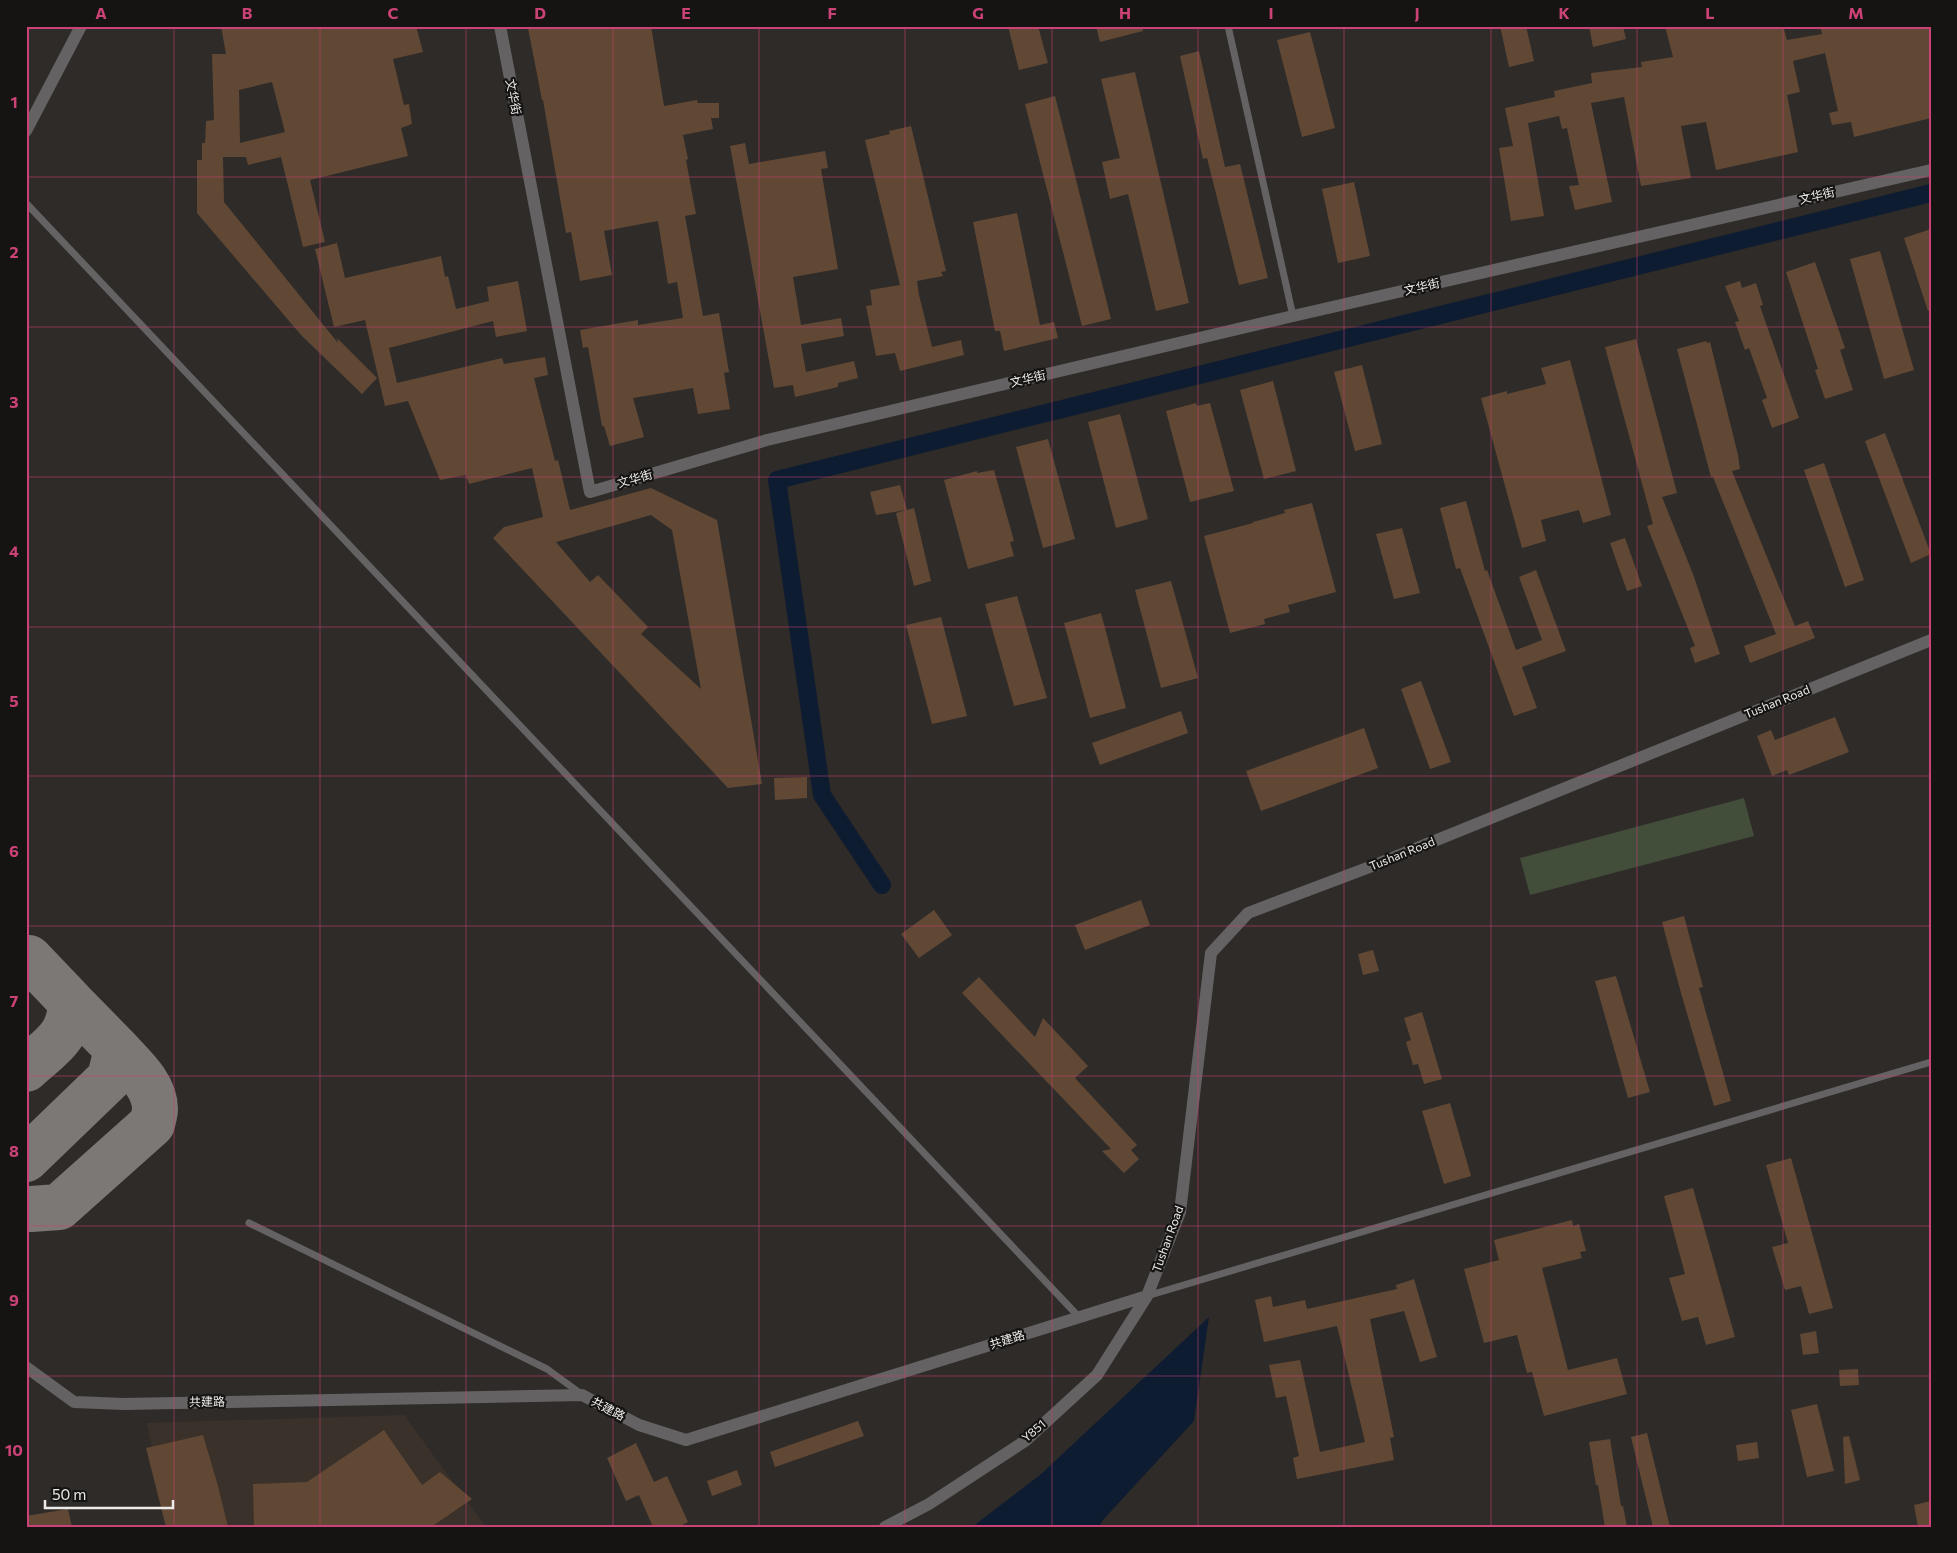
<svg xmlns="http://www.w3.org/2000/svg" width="1957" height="1553" font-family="Commissioner,'Noto Sans SC',sans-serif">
  <rect width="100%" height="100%" fill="#2f2b29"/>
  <path fill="#3a312a" d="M404,1415L486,1527H168L147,1423Z"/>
  <path fill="#424d3a" d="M1744,798L1754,836L1530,895L1520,858Z"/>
  <path fill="#0e1c31" d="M1209,1317L1194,1421L1102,1521L1100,1527H972L1040,1475Z"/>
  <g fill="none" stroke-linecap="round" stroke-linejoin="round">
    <path stroke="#0e1c31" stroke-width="18" d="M882,885L822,795L777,480L1931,193"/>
    <path stroke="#7c7876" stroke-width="46" d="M26,1069C51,1046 70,1038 71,1002L29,958
      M26,1159L110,1078L117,1049L71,1002
      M31,1209L59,1207L152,1124C153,1119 155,1114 155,1109C155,1085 132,1066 117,1049"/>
  </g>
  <path fill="#614834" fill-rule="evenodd" d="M221,26H416L423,52L393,59L404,105L409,104L412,124L401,128L408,156L310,180L325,242L303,247L281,157L248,165L246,157H223L224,202L338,343L337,338L377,378L362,394L301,335L197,213V160H202V143H205L206,121L214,120L212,54H226ZM272,82L285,132L240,143L239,90Z
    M536,26H651L664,106L697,100L698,103H719V118H711L713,129L683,135L688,159L686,160L696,214L685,216L703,316L719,313L729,372L724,373L730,409L698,414L693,388L633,398L644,437L610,446L604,426H602L588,347L583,348L580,330L638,320V325L683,318L677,282L668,284L658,221L604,231L612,275L580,281L571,232L566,233L543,100H542L528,28Z
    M1008,26H1038L1048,63L1019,70Z
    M1096,26H1142L1143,31L1100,42Z
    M1500,26H1526L1534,61L1509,67Z
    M1589,26H1623L1626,39L1593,47Z
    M1665,26H1783L1787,40L1822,34L1820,26H1931V118L1854,137L1851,122L1832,125L1829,113L1838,111L1825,53L1793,61L1800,92L1787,95L1798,152L1716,170L1706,122L1681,126L1691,178L1641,186L1624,97L1591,103L1612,202L1575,210L1569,186L1579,185L1567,128L1562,129L1559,116L1528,123L1544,216L1511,221L1499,148L1513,146L1505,108L1555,97L1554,91L1592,83L1591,73L1642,67L1641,62L1673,57Z
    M1310,32L1335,128L1302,137L1277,40Z
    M1199,51L1225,167L1240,164L1268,278L1239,285L1207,158L1203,159L1180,56Z
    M1135,72L1189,303L1156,311L1128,194L1110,199L1102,162L1120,158L1101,79Z
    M1055,96L1111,319L1082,326L1025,104Z
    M911,126L946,271L941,272L943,276L917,281L919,295L932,347L961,340L964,355L900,371L895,353L876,356L866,306L872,305L870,290L900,285L865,140L890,134L889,131Z
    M745,143L749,164L825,151L828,168L821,169L838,269L793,277L801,325L841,318L844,336L801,344L806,372L854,361L858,378L838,383V387L795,397L793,385L774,388L730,146Z
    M1354,182L1370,256L1338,263L1322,189Z
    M1017,213L1040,325L1054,322L1058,338L1004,351L1000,331H995L973,222Z
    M1931,229V310L1928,311L1904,238Z
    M337,243L345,278L441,256L445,277L448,276L456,309L489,301L487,287L518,281L527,331L496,337L493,321L389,348L397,383L502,358L504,364L545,357L548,375L534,378L555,461L558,460L570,510L651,488L717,520L762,784L728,788L493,538L504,527L543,517L532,468L469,484L466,475L440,480L408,401L385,406L365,320L334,327L315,249ZM651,515L672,530L701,689L641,634L648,627L598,575L590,582L556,542Z
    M1880,251L1914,370L1884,379L1850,259Z
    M1815,262L1845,348L1840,350L1853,390L1825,399L1815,370L1818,369L1786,272Z
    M1740,281L1742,288L1756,283L1763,305L1760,306L1799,418L1772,428L1762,400L1767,398L1749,348L1745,350L1735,322L1739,321L1725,286Z
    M1636,339L1677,493L1662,497L1693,574L1720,654L1695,663L1690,648L1695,646L1647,526L1653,524L1605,347Z
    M1706,341L1707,343L1710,342L1738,455L1740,469L1732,471L1795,626L1808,621L1815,638L1750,663L1744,646L1776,634L1713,477H1711L1677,349Z
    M1570,360L1611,515L1583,523L1579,510L1541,520L1546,541L1522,548L1481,398L1507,391V394L1546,384L1541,368Z
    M1362,365L1382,444L1355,451L1334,372Z
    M1273,381L1296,471L1264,479L1240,390Z
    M1196,403L1197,406L1210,403L1234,491L1190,502L1166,411Z
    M1120,414L1148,519L1116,528L1088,422Z
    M1885,433L1931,554L1911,563L1865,441Z
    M1048,439L1075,539L1043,548L1016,447Z
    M1824,463L1864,580L1845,587L1804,470Z
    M994,470L1014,541L1010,542L1014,556L968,569L944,480L977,471V473Z
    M900,485L907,510L914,508L931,581L914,586L896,513L906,510L876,515L870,492Z
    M1466,501L1485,571L1487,570L1516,650L1542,640L1519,577L1536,570L1566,651L1522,667L1537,708L1514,716L1460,568L1456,569L1440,508Z
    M1312,503L1336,592L1288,605L1290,612L1264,619L1265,624L1230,633L1204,536L1253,523V522L1285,513L1284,510Z
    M1402,528L1420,593L1394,599L1376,534Z
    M1625,538L1642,586L1627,591L1610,543Z
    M1171,581L1198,678L1161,688L1135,590Z
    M1017,596L1047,698L1014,706L985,604Z
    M1101,613L1126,708L1090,718L1064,623Z
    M941,617L967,716L932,724L906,625Z
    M1421,681L1451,762L1430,769L1401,689Z
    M1181,711L1188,733L1100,765L1092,743Z
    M1835,717L1849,752L1789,775L1787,770L1772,776L1757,736L1771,730L1775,740Z
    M1364,728L1378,768L1261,811L1246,771Z
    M807,777V798L775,800L774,778Z
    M1141,900L1150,925L1085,950L1075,925Z
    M934,910L952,935L919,958L901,934Z
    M1684,916L1703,987L1699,988L1731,1101L1714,1106L1681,993L1662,922Z
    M1373,950L1379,971L1363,975L1358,954Z
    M1616,976L1650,1092L1628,1098L1595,981Z
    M979,977L1035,1037L1043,1018L1088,1066L1075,1078L1137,1145L1131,1150L1139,1159L1124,1173L1102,1151L1111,1149L962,993Z
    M1422,1012L1442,1079L1424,1084L1418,1064L1413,1065L1406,1042L1411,1040L1404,1018Z
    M1450,1103L1471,1176L1444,1184L1422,1111Z
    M1791,1158L1833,1308L1809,1314L1801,1286L1785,1290L1772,1247L1788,1243L1766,1165Z
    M1693,1188L1735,1337L1706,1345L1698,1317L1682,1321L1669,1278L1685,1274L1664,1196Z
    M1572,1220L1573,1226L1579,1224L1586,1251L1580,1252L1582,1258L1542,1268L1568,1370L1617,1358L1627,1394L1544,1416L1532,1372L1527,1373L1517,1335L1484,1343L1464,1269L1499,1260L1494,1240Z
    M1414,1279L1437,1357L1420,1362L1404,1311L1370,1319L1394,1437L1390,1438L1394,1460L1297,1479L1293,1458L1299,1456L1286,1396L1276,1398L1269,1365L1300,1360L1320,1452L1365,1442L1337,1326L1264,1342L1255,1300L1271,1296L1273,1307L1305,1300L1307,1309L1397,1289L1396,1285Z
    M1816,1331L1819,1353L1803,1355L1800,1334Z
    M1858,1369L1859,1385L1840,1386L1839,1370Z
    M1817,1404L1834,1471L1807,1477L1791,1410Z
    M858,1421L864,1436L775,1467L770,1452Z
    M384,1430L422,1485L440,1472L472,1499L431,1527H254L253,1484L307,1482Z
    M1647,1433L1670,1527H1653L1631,1437Z
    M203,1435L218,1486L228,1527H166L146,1448Z
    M1849,1436L1860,1480L1845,1484L1843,1437Z
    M1610,1439L1621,1506H1623L1627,1527H1605L1598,1485H1596L1589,1442Z
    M1757,1442L1759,1458L1738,1461L1736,1445Z
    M636,1443L654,1482L667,1476L688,1522L678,1527H653L639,1495L626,1501L607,1458Z
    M737,1470L742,1485L712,1496L707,1481Z
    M1931,1501V1527H1918L1914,1505Z
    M68,1509L72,1527H26V1516Z"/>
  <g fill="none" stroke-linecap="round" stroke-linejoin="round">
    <path stroke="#656263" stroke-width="7" d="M1228,26L1293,316
      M26,203L1079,1317
      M249,1223L547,1369L580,1393
      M1147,1296L1931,1062"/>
    <path stroke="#656263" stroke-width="12" d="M500,26L590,492L767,440L1293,316L1931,170
      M26,131L81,26
      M26,1367L74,1402L124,1404L582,1395L639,1425L686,1440L1147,1296
      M885,1527L929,1504L1025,1441L1097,1375L1147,1296L1180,1212L1211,953L1248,913L1375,865L1931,640"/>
  </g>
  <path fill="none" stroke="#cb4277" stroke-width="1" stroke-opacity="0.55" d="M174,26V1527M320,26V1527M466,26V1527M613,26V1527M759,26V1527M905,26V1527M1052,26V1527M1198,26V1527M1344,26V1527M1491,26V1527M1637,26V1527M1783,26V1527M26,177H1931M26,327H1931M26,477H1931M26,627H1931M26,776H1931M26,926H1931M26,1076H1931M26,1226H1931M26,1376H1931"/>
  <g text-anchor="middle" stroke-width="4.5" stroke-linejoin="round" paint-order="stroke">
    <g font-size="12" fill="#edebe9" stroke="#161413">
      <text transform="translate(513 97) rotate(79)" y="4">文华街</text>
      <text transform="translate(1817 196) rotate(-13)" y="4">文华街</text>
      <text transform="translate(1422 287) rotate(-13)" y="4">文华街</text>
      <text transform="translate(1028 379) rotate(-13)" y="4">文华街</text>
      <text transform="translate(635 479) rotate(-16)" y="4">文华街</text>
      <text transform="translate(1777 702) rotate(-22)" y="4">Tushan Road</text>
      <text transform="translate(1402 854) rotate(-22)" y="4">Tushan Road</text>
      <text transform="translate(1168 1239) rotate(-70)" y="4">Tushan Road</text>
      <text transform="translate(1007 1340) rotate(-17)" y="4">共建路</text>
      <text transform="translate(207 1402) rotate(-1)" y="4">共建路</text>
      <text transform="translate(608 1409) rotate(28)" y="4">共建路</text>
      <text transform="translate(1034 1431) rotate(-41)" y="4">Y851</text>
    </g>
  </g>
  <rect width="1957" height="1553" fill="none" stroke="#161413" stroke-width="55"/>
  <path d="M45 1500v8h128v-8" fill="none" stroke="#edebe9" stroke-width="2.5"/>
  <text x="52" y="1500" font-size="15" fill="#edebe9" stroke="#161413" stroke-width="4" paint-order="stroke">50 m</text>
  <rect x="28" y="28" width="1902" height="1498" fill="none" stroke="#cb4277" stroke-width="2"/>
  <g font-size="16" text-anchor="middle" font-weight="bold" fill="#cb4277">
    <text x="101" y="19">A</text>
    <text x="247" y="19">B</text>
    <text x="393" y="19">C</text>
    <text x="540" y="19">D</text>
    <text x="686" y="19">E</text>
    <text x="832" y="19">F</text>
    <text x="978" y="19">G</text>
    <text x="1125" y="19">H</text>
    <text x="1271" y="19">I</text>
    <text x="1417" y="19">J</text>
    <text x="1564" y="19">K</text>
    <text x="1710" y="19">L</text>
    <text x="1856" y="19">M</text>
    <text x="14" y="108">1</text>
    <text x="14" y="258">2</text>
    <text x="14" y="408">3</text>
    <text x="14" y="557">4</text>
    <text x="14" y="707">5</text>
    <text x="14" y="857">6</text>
    <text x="14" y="1007">7</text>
    <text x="14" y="1157">8</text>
    <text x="14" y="1306">9</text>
    <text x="14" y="1456">10</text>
  </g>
</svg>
